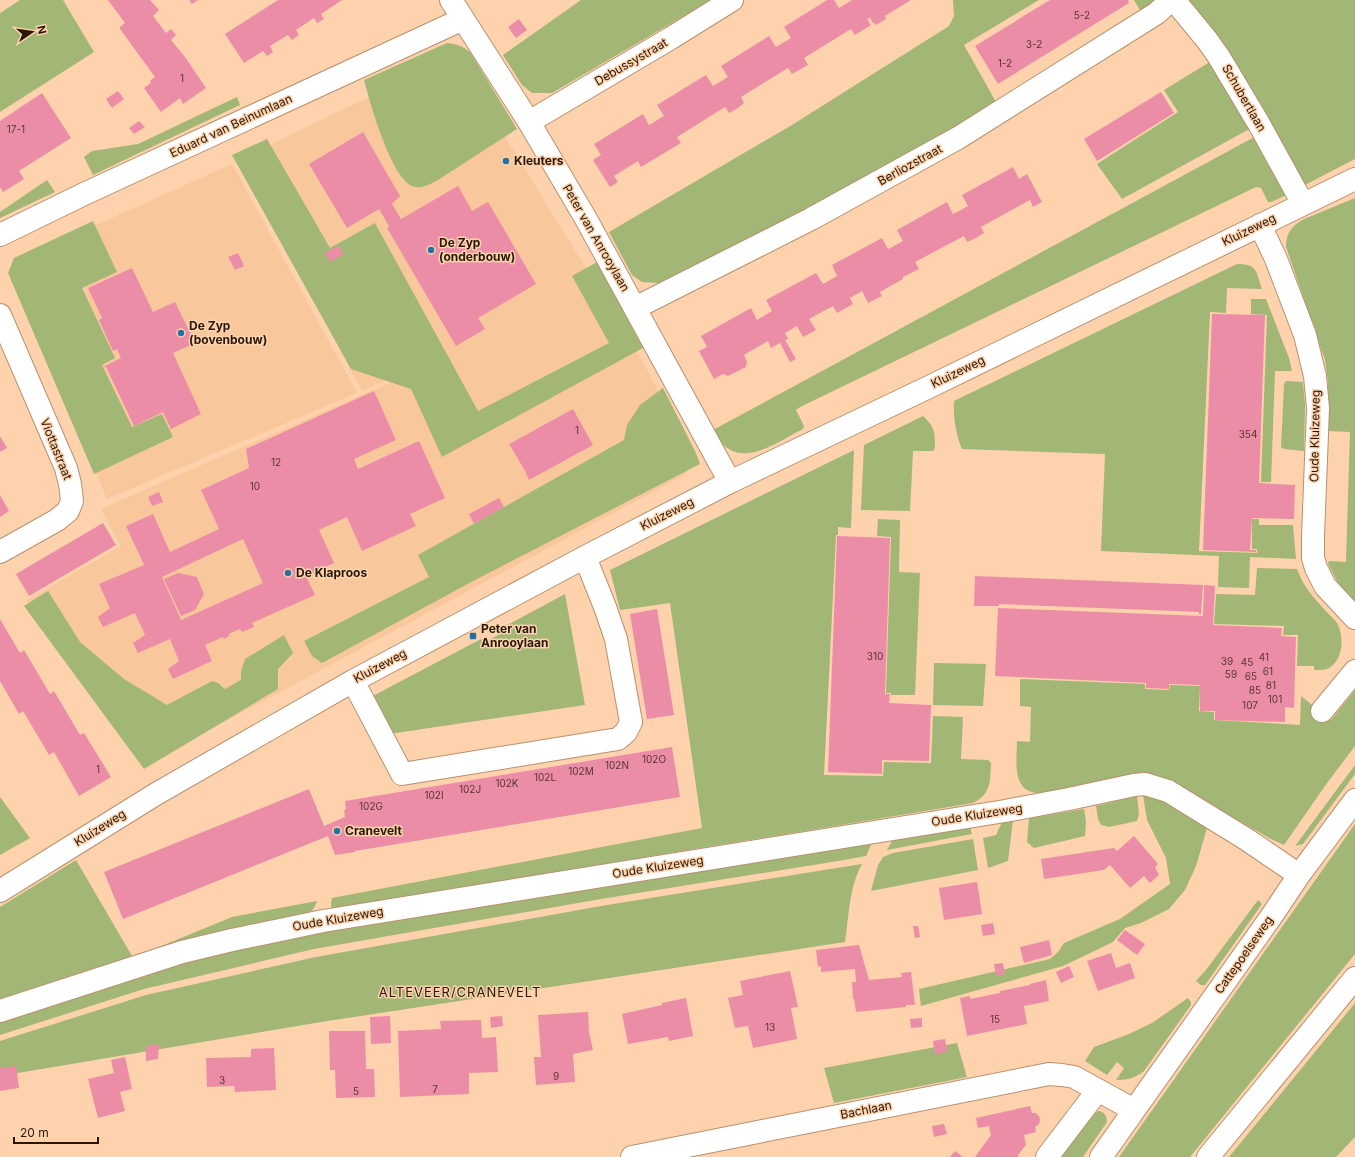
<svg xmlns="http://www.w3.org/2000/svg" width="1355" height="1157" font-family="Inter,sans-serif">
  <rect width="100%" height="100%" fill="#fdd2ad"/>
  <path fill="#f8c79c" d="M443,61L460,64L631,341L461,427L428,361L362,391L239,160Z
    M232,164L357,393L107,499L13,274L18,260Z
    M633,343L691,453L686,474L144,765L26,601L121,546L101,509L424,368L460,432Z"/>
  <path fill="#a2b675" d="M20,0H63L94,52L0,112V13Z
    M581,0H711L552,93H532L522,85L503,55Z
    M953,0H1039L964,45L996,102C887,169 773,226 659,283L642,282L632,275L609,232L792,125L949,26L954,16Z
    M1134,0H1156L1141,12Z
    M1186,0H1355V159L1301,187L1224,52L1228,49Z
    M447,43C457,44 462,46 470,52L517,129L438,180C430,184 421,190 412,186C391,177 370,103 364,80Z
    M1213,60L1253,127L1122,199L1097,164L1178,112L1164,90Z
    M237,97L240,105L93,175L84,157L92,151L138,144Z
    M1258,135L1289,194L1271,202H1268L1261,188L1256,187L800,407L796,410L804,426L803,429C783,439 750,463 729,449C721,445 718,437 713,430Z
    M267,139L330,248L375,223L478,411L609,343L572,276L597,262L643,348L442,457L411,389L351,369L232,155Z
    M47,180L55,192L0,218V212Z
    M1355,198V603L1341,589L1328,564L1329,561L1346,562L1350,432L1328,431V382L1325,360L1286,247C1286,234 1291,227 1302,220Z
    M93,221L117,272L82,288L115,358L102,365L132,427L162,414L173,437L94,474L8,273L14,258Z
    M1237,264C1258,264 1256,272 1262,289L1227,288L1226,313L1210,312L1199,551L1257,553V549H1252V519H1259V525H1293L1296,559L1250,557L1249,588L1218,587L1219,556L1101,551L1105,454L962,449C956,435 953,416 954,401Z
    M1251,299H1266L1289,358L1292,371H1275L1271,482H1261L1267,315L1251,314Z
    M1286,381L1303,382L1305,404L1304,451L1284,449L1281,447L1284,384Z
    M663,388L696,453L700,464L473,581L322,663L312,656L304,641L429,577L418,555L624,440L627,425L640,405Z
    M923,416C935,427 935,433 935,448L933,451H913L910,511L861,510L864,445Z
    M854,450L851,528L838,527V535H836L824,775L883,776L884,762L931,763L933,716L963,717L961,759L988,760L991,763C990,782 991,794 973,803L332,909L331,905L332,898L702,828L670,603L620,610L610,570Z
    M878,519L900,520L899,572L920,573L915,695H891V693H886L891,537L877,536Z
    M1257,568L1297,569C1303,586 1313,597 1324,609C1328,614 1334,618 1337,623C1345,637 1343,662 1327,669C1323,670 1318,670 1314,670V666H1297L1298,635H1283L1284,626L1214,624L1216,594L1255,595Z
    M48,591L80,642L124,679L167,705L212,681L218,683L225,689L241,680V671L245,659L284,635L293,653L278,669V689L144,769L24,606Z
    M565,594L585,705L389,734L371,697L481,639L484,642L500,634L498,630Z
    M934,663L986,664L983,706L933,705Z
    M1020,679L1145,684V689L1169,690L1170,685L1200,686L1199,711L1214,712V720L1300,725L1301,696L1331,720L1355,690V746L1327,783L1284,845L1269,838L1166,779L1153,775L1141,773L1050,792C1046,792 1042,794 1038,793C1011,792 1017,759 1017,741L1030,742L1031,707L1020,706Z
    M1355,765V774L1303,844L1295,846Z
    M1143,795L1154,796L1207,828L1196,866L1185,890L1169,909L1141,923L1125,928L1113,942L1063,966L921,1006L919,989L1050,959L1058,952L1064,943L1120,919L1170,884L1166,858L1147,820Z
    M1137,796L1139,814L1137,821L1109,827L1101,825L1098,819L1096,806Z
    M0,797L30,838L0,855Z
    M1084,809L1086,821L1085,836L1034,848L1027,842L1029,818Z
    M1013,820L1008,861L988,868L983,838L996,835L1002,822Z
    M1355,824V954L1190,1157H1119Z
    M970,827L972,834L887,850L893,839Z
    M973,839L978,870L871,891L878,865L883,857L893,853Z
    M872,843L866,856L844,860L601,899L314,949L144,989L0,1035V1022C93,989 184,960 280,939Z
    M76,860L132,956L0,999V907Z
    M862,864C849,887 849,916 845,942L321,1022L0,1076V1041L146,995L316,957L601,906Z
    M1258,900L1262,904L1205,985H1201L1196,981L1206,970Z
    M317,901C315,908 312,911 306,915L230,930L159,947L232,917Z
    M1188,998L1191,1002V1005L1144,1071C1135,1078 1128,1080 1116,1080L1124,1068L1117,1062L1107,1075L1085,1061L1094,1047L1129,1034L1152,1023Z
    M1355,1003V1137L1336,1157H1229Z
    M957,1043L967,1077L834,1103L824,1068Z
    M1099,1111C1105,1112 1107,1117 1107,1122L1083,1157H1060L1093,1114Z"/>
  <path fill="#ec8da7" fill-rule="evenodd" d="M108,0H150L159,10L153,16L166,33L171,29L176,35L171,40L185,57L206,88L183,104L180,98L161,112L144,88L151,83L150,81L155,77L120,29V27L125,23Z
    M189,0H198L192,4Z
    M278,0H342L321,14L324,19L317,23L314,18L296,30L299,35L292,40L288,35L270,46L273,52L267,56L263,51L244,63L225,34Z
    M827,0H834L839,8L852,0H911L885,16L886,19L876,25L875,23L874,24L870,18L867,19L871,25L855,35L851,29L804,58L808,65L792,74L788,68L741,97L744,103L738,108L729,113L725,107L677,137L681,143L641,167L638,161L614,176L618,182L610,187L593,160L601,155L594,144L643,114L649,125L664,116L657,105L706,75L713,86L728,77L721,66L769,36L776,47L791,38L784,27Z
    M1050,0H1128L1129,3L998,84L975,46Z
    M519,19L527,30L516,38L508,27Z
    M118,91L124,99L112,108L106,99Z
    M1161,92L1174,113L1097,161L1084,139Z
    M42,93L71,138L19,171L24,179L3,192L0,187V121Z
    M139,121L145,127L134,134L129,128Z
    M363,132L400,196L392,204L401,219L458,186L472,211L488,202L536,284L478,318L485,329L456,346L387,228L389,226L379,209L347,228L309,164Z
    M1013,167L1019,179L1027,174L1042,202L1033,207L1030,200L981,227L984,233L976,238L967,242L964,236L915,262L919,269L903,277V279L880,292L882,296L868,303L862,291L850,298L853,304L837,313L833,306L809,319L816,330L803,337L797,326L785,333L788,339L785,340L796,359L790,362L780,343L771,348L768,341L744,355L747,362L746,367L728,376L723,374L714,379L699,351L707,347L701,336L751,308L757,320L772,311L766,300L816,273L823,284L837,276L832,265L882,238L888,249L896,245L903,241L897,230L947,202L953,214L961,210L968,206L962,195Z
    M338,246L344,254L330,262L325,253Z
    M238,253L244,266L235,270L228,257Z
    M132,268L153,312L175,302L195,343L173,353L201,414L171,429L163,412L134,426L106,367H103L121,358L117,349L113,351L99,320L102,318L88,288Z
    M1212,314L1265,315L1259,483L1294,485L1295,483L1294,519L1252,518L1250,550H1256V552L1203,550Z
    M374,391L396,440L354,459L358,469L419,441L445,498L410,514L416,526L362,551L347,517L319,530L334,563L306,576L315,595L252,623L254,627L242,632L240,629L229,634V636L224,639L223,637L205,645L212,661L173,679L168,669L179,661L170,639L138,653L133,643L145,635L135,613L103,627L98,617L110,608L99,584L144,565L126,526L153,514L170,552L219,529L201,490L249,468L246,449ZM243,539L263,583L181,620L162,577Z
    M573,409L593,445L529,480L524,469L509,444Z
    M0,436L7,448L0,452Z
    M159,492L163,502L152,506L148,497Z
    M0,495L9,511L0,517Z
    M499,498L504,507L474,524L469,514Z
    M103,523L116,545L29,596L16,574Z
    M837,536L890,538L885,694H890L889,703L931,705L929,761L882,760V774L828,772Z
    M178,573L197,577L204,594L195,610L181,616L164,579Z
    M975,576L1203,585L1201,614H1199V612L999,604V606H974Z
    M1204,585L1215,586L1213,625L1282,628L1281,636L1296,637L1294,708L1285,707V722L1215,720V711H1200V685L1169,684V689L1146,688V683L995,676L998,608L1203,616Z
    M657,609L674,715L647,719L630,614Z
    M0,619L20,653L24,650L50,694L54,691L80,735L84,733L111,777L79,796L54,752L49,755L23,711L19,714L0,681Z
    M672,747L680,797L355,851V852L335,855L328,836L123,919L104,872L309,789L324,826L345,817L344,810H346L345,801Z
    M1134,836L1158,864L1155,867L1159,875L1150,883L1144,876L1130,888L1110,865L1104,870L1044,879L1041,859L1114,848L1117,851Z
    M977,882L982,914L944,920L939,888Z
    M993,923L995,934L983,936L981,925Z
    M913,926H918L920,937L915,938Z
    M1125,930L1145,944L1137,955L1117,940Z
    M1049,940L1052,955L1024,963L1020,947Z
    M859,945L869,980L902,977L901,973L911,972L915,1005H906V1007L856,1012L854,999H853L852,982H856L855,969L821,972V966L818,967L816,950Z
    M1111,953L1116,968L1130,963L1135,978L1098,991L1087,961Z
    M1003,963L1005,974L996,976L994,964Z
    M1069,966L1074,977L1061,983L1056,972Z
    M790,971L798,1007L791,1008L797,1039L753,1048L748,1026L735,1028L728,998L743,995L740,981Z
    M1046,980L1049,1001L1024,1006L1027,1024L967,1036L960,998L970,996V999L1000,993V991L1030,985V984Z
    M686,998L693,1036L669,1041L668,1037L628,1044L622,1014L662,1005V1003Z
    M588,1012L589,1032L593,1050L573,1054L575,1082L536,1085L534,1057H541L538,1015Z
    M390,1016L391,1043L371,1044L370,1017Z
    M502,1016L503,1026L491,1028L490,1017Z
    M922,1018V1027L911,1028L910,1019Z
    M481,1020L482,1038L496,1037L498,1072L469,1073V1094L400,1097L398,1031L441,1029L440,1021Z
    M329,1031H365L366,1069H374L375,1097L336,1098L335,1070H330Z
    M945,1039L947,1052L935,1054L933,1041Z
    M159,1044L158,1059L146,1061V1046Z
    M274,1048L276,1090L235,1092L234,1086L207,1087L206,1058L251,1057V1049Z
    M125,1057L132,1089L120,1092L125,1111L98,1118L88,1079L114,1073L111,1060Z
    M16,1066L19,1088L0,1091V1068Z
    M1030,1106L1032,1113H1036L1039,1116L1040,1120L1039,1124L1035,1127L1036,1132L1024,1135L1026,1145L1018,1155L1019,1157H975L991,1135L989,1126L978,1128L976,1118Z
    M944,1124L947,1134L934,1137L932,1126Z
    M955,1151L963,1157H950Z"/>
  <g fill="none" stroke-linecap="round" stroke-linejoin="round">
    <defs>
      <path id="minor" d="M451,0L529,122L586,219L730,482
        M1174,0L1207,40L1219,57L1259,124L1303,204
        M529,122L671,38L732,0
        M1260,225L1276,259L1305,335L1315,376L1318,408L1313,536V558L1316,568L1325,586L1355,618
        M0,235L84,194L463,19
        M635,308L811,219L958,138L1157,13L1171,0
        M0,315L66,468L70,484L72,501L68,511L57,520L0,552
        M353,681L402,774L618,739L626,732L631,722L616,639L605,607L585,557
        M1322,711L1355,671
        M0,891L156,794L353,681L585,557L730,482L929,387L1355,179
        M0,1011L182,952L232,940L323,921L1005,811L1069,799L1134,785L1145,784L1168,791L1246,839L1299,875
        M632,1157L1049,1074L1062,1075L1074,1077L1134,1110
        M1047,1157L1098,1090
        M1101,1157L1273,914L1299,875L1355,800
        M1208,1157L1355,978"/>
    </defs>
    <use href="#minor" stroke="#b9906d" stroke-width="24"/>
    <use href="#minor" stroke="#fff" stroke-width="22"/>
  </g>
  <g fill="#2571a4" stroke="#fdd2ad" stroke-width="1.5">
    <circle cx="506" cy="161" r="4"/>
    <circle cx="431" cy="250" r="4"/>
    <circle cx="181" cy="333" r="4"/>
    <circle cx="288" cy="573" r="4"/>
    <rect x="469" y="632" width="8" height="8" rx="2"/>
    <circle cx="337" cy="831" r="4"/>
  </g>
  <g text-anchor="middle" stroke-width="3" stroke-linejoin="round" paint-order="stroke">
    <g font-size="10" fill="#583530">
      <text x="1082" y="19">5-2</text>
      <text x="1034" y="48">3-2</text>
      <text x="1005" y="67">1-2</text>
      <text x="182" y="82">1</text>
      <text x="16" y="133">17-1</text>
      <text x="577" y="434">1</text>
      <text x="1248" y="438">354</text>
      <text x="276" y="466">12</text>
      <text x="255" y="490">10</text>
      <text x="875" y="660">310</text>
      <text x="1264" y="661">41</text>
      <text x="1227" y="665">39</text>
      <text x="1247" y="666">45</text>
      <text x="1268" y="675">61</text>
      <text x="1231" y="678">59</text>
      <text x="1251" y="680">65</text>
      <text x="1271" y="689">81</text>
      <text x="1255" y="694">85</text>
      <text x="1275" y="703">101</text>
      <text x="1250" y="709">107</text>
      <text x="654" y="763">102O</text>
      <text x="617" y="769">102N</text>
      <text x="98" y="773">1</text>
      <text x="581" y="775">102M</text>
      <text x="545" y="781">102L</text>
      <text x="507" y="787">102K</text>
      <text x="470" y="793">102J</text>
      <text x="434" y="799">102I</text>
      <text x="371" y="810">102G</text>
      <text x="995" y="1023">15</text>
      <text x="770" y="1031">13</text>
      <text x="556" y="1080">9</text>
      <text x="222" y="1084">3</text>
      <text x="435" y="1093">7</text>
      <text x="356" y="1095">5</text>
    </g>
    <g font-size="12" fill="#271809" stroke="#fdd2ad">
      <text transform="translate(631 62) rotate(-30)" y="4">Debussystraat</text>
      <text transform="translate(1244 98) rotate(60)" y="4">Schubertlaan</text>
      <text transform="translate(231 126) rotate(-25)" y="4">Eduard van Beinumlaan</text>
      <text transform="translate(910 165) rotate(-29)" y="4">Berliozstraat</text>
      <text transform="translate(1249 230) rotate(-26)" y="4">Kluizeweg</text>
      <text transform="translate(596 238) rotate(60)" y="4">Peter van Anrooylaan</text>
      <text transform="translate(958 372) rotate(-26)" y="4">Kluizeweg</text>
      <text transform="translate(1315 436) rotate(-89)" y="4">Oude Kluizeweg</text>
      <text transform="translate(56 449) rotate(68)" y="4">Viottastraat</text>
      <text transform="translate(667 514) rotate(-27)" y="4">Kluizeweg</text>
      <text transform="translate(380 666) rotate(-28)" y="4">Kluizeweg</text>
      <text transform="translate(977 815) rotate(-9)" y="4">Oude Kluizeweg</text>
      <text transform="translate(100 828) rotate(-32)" y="4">Kluizeweg</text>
      <text transform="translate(658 867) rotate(-9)" y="4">Oude Kluizeweg</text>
      <text transform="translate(338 919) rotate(-10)" y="4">Oude Kluizeweg</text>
      <text transform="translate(1244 955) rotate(-55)" y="4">Cattepoelseweg</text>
      <text transform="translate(866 1110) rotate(-11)" y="4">Bachlaan</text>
    </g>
    <g font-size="12" font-weight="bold" fill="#271809" stroke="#fdd2ad" text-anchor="start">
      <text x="514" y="165">Kleuters</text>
      <text x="439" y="247">De Zyp<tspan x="439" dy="14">(onderbouw)</tspan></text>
      <text x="189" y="330">De Zyp<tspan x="189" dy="14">(bovenbouw)</tspan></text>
      <text x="296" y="577">De Klaproos</text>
      <text x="481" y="633">Peter van<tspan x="481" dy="14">Anrooylaan</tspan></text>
      <text x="345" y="835">Cranevelt</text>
    </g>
    <g font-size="13" letter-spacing="1" fill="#271809" stroke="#fdd2ad">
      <text x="460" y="997">ALTEVEER/CRANEVELT</text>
    </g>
  </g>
  <g transform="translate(32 32) rotate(77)" stroke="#fdd2ad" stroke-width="3" paint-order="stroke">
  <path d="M0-3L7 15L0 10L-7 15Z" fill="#271809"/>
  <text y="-6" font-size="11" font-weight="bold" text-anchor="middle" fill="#271809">N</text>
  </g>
  <path d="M14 1137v6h84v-6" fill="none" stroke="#271809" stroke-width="2"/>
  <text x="20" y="1137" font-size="12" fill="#271809" stroke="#fdd2ad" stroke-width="3" paint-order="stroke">20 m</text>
</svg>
